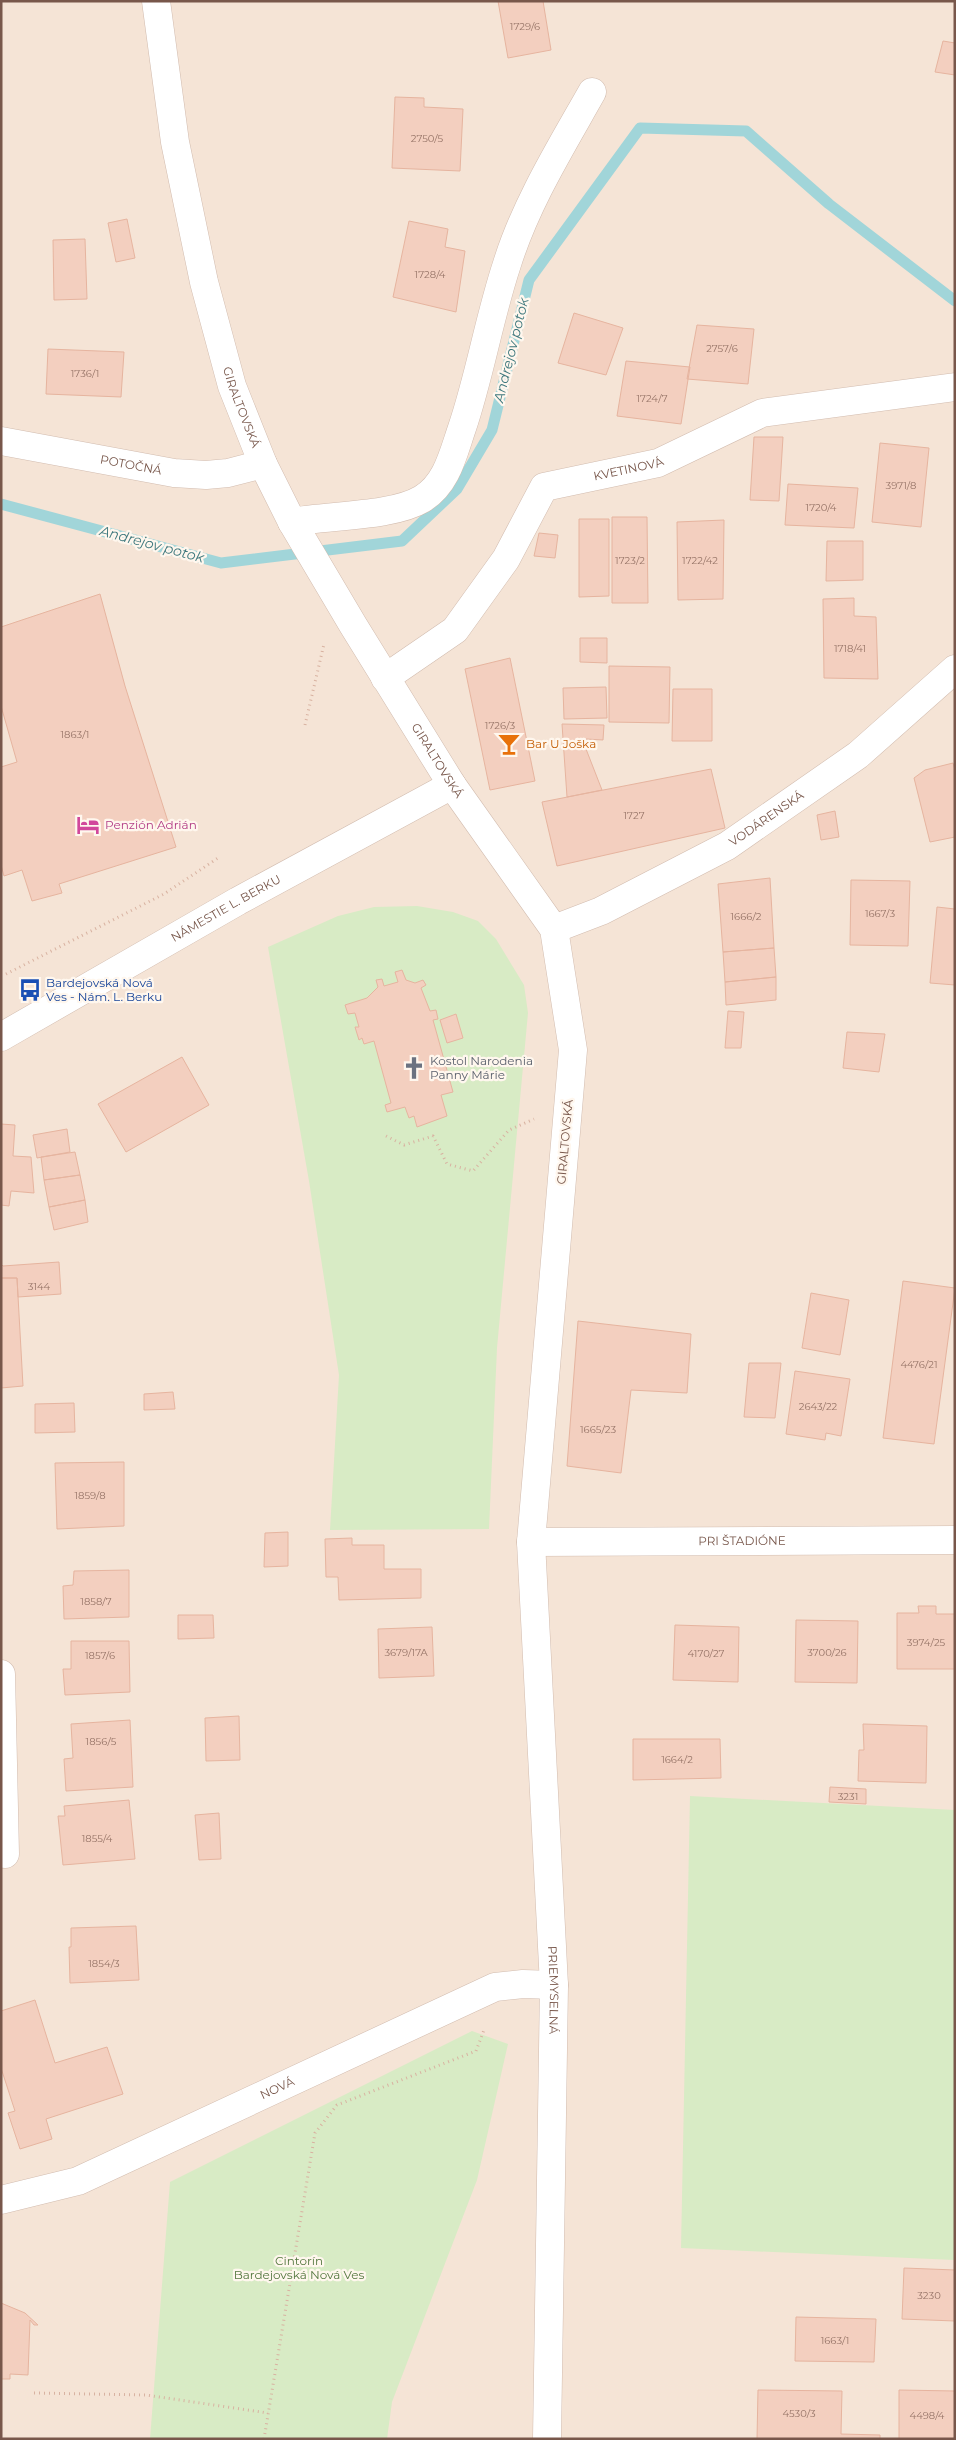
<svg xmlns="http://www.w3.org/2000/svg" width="956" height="2440" font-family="Montserrat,sans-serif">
  <rect width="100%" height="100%" fill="#fdf3e8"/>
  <path fill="#f5e4d6" d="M1,1H955V2439H1Z"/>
  <path fill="#d8ebc5" d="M417,906L453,912L478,921L496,939L524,985L528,1013L497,1348L489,1529L330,1530L339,1375L309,1181L268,947L338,916L374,907Z
    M690,1796L955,1810V2260L681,2248Z
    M472,2031L508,2044L477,2180L392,2402L387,2439H150L170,2182Z"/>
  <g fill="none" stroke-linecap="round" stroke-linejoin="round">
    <path stroke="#a1d5d9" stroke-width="11" d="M1,504L221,563L402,541L457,489L492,430L529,280L640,128L746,131L829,204L955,301"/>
  </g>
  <path fill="#f3cfbf" stroke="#e6b49f" d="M498,1H543L551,50L508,58Z
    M943,41L955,43V75L935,72Z
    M395,97L424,98V107L463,109L460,171L392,168Z
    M127,219L135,258L116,262L108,223Z
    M409,221L448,229L445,247L465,251L456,312L393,297Z
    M85,239L87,299L54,300L53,240Z
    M574,313L623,328L606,375L558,363Z
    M697,325L754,329L748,384L687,379Z
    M48,349L124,352L121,397L46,394Z
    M626,361L690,367L681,424L617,416Z
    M754,437H783L779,501L750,500Z
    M880,443L929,448L921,527L872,522Z
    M788,484L858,488L854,528L785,525Z
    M612,517H647L648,603H612Z
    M579,519H609V596L579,597Z
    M724,520L723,599L678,600L677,522Z
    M539,533L558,535L555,558L534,556Z
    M827,541H863V580L826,581Z
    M100,594L125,686L176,847L59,884L62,893L32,901L22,870L4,876L1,865V767L17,762L1,706V627Z
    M854,598V616L876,617L878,679L824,678L823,599Z
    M580,638H607V663L580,662Z
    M510,658L535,781L490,790L465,669Z
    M609,666L670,667L669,723L609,722Z
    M606,687L607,718L564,719L563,688Z
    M673,689H712V741H672Z
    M562,724L604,725L603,740L586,739V749L602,790L567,797Z
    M953,763L955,770V837L930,842L914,778L925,770Z
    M711,769L725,828L557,866L542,802Z
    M835,811L839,837L821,840L817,815Z
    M770,878L774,948L723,952L718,884Z
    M851,880L910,881L908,946L850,945Z
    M937,907L955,909V985L930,983Z
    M774,948L776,977L725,982L723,952Z
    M402,970L406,980L415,983L423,980L426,985L421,988L430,1011L436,1010L438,1019L433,1020L453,1092L441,1095L447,1116L417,1127L414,1116L409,1118L405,1107L387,1112L385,1105L391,1103L374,1041L364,1044L362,1038L359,1040L355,1027H359L355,1013L348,1014L345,1005L367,998L378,987L376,980L382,979L384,986L398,982L395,972Z
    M776,977V1000L726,1005L725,982Z
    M728,1011L744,1012L741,1048H725Z
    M456,1014L463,1038L447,1043L440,1020Z
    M847,1032L885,1034L879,1072L843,1068Z
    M182,1057L209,1105L126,1152L98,1104Z
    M1,1124L15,1125L13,1156L31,1157L34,1193L11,1191L9,1206L1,1205Z
    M67,1129L70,1152L37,1158L33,1135Z
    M75,1152L80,1175L44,1180L41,1157Z
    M80,1175L85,1200L49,1207L44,1180Z
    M85,1200L88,1222L54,1230L49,1207Z
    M59,1262L61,1294L18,1297L17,1278H1V1264L3,1266Z
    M1,1278H17L23,1386L1,1388Z
    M903,1281L955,1288L934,1444L883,1438Z
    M811,1293L849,1300L840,1355L802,1348Z
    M578,1321L691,1334L687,1393L631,1390L621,1473L567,1466Z
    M749,1363H781L775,1418L744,1417Z
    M795,1371L850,1379L841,1436L826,1433L825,1440L786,1434Z
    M173,1392L175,1409L144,1410V1394Z
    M74,1403L75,1432L35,1433V1404Z
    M124,1462V1526L57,1529L55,1463Z
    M288,1532V1566L264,1567L265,1533Z
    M352,1538V1545H384V1569H421V1598L339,1600L338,1577H326L325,1539Z
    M129,1570V1617L64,1619L63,1586L73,1585L74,1571Z
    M918,1606H936V1614H955V1669H897V1613H919Z
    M178,1615H213L214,1638L178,1639Z
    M796,1620L858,1621L857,1683L795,1682Z
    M675,1625L739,1627L738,1682L673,1680Z
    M432,1627L434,1676L379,1678L378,1629Z
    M71,1641H129L130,1692L65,1695L63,1669H71Z
    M239,1716L240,1760L206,1761L205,1718Z
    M130,1720L133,1787L66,1791L64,1759L73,1758L71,1724Z
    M863,1724L927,1726L926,1783L858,1781L859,1750H864Z
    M633,1739H720L721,1778L633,1780Z
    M830,1787L866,1789V1804L829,1802Z
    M129,1800L135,1859L63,1865L58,1816H65L64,1806Z
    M219,1813L221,1859L199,1860L195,1815Z
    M136,1926L139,1980L70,1983L69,1947H71V1928Z
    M35,2000L55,2063L107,2047L123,2094L46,2119L52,2139L20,2149L8,2113L15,2111L1,2068V2011Z
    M904,2268L955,2270V2321L902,2319Z
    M1,2303L25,2313L38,2325H34L30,2320L28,2375L10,2374V2379H1Z
    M796,2317L876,2319L874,2362L795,2361Z
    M758,2390L842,2391L841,2434L880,2435V2439H757Z
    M899,2390L955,2391V2439H899Z"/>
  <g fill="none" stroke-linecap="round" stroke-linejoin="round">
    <defs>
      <g id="minor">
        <path id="s1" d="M1,441L174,473L206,475L228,473L263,464"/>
        <path d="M292,522C328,515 392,517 422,499C447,484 453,454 462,428C480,375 489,318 507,264C526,203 561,147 592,92"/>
        <path id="s2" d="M385,678L455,630L506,559L544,487L658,463L762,413L955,387"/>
        <path id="s3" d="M554,929L601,911L727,846L858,755L955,669"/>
        <path id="s4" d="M531,1542L955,1540"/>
        <path d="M1,1674L5,1854"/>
        <path id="s5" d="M1,2200L78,2181L495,1987L523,1984L554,1985"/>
      </g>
      <g id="tertiary">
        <path id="s6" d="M156,1L175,142L204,282L232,386L263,464L292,522L353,625L452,785L554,929L573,1050L531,1542L554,1985L547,2439"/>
        <path id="s7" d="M1,1037L238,901L452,785"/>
      </g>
    </defs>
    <use href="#minor" stroke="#d2bcaf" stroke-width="29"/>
    <use href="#tertiary" stroke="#d2bcaf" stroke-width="29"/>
    <path stroke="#d8b2a1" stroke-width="3" stroke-dasharray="1 4" stroke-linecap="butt" d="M305,725L324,644
      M1,974H6L164,894L218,858
      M386,1136L404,1145L433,1136L447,1164L473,1171L509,1130L534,1119
      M34,2393L146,2395L268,2413
      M264,2439L315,2133L337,2105L476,2051L484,2030"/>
    <use href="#minor" stroke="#fff" stroke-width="28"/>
    <use href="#tertiary" stroke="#fff" stroke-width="28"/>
  </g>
  <defs>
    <symbol id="bar-bare" viewBox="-9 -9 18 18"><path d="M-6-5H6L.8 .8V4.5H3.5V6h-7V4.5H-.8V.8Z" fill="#e8710a" stroke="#fff7ee" stroke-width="2.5" paint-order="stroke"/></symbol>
    <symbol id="hotel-bare" viewBox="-9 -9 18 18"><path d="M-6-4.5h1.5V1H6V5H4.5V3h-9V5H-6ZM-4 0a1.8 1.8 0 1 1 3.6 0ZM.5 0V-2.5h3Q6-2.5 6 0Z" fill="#d1479c" stroke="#fff7ee" stroke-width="2.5" paint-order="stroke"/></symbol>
    <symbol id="bus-bare" viewBox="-9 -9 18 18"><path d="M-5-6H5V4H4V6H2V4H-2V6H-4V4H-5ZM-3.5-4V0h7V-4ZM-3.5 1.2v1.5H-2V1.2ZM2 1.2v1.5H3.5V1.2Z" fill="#1a4fb4" stroke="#fff7ee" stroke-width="2.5" paint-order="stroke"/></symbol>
    <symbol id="church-bare" viewBox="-9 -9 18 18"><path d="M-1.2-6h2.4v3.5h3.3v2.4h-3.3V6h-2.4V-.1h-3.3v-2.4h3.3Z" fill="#6b7280" stroke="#fff7ee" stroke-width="2.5" paint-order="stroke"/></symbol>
  </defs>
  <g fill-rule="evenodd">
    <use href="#bar-bare" x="493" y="728" width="32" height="32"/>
    <use href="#hotel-bare" x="72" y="809" width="32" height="32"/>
    <use href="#bus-bare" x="14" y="974" width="32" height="32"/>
    <use href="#church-bare" x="398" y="1052" width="32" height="32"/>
  </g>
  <g text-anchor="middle" stroke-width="4.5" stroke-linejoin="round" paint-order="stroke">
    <g font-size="10" fill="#977568">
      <text x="525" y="30">1729/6</text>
      <text x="427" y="142">2750/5</text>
      <text x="430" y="278">1728/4</text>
      <text x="722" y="352">2757/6</text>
      <text x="85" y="377">1736/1</text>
      <text x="652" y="402">1724/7</text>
      <text x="901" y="489">3971/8</text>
      <text x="821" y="511">1720/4</text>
      <text x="630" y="564">1723/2</text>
      <text x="700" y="564">1722/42</text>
      <text x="850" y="652">1718/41</text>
      <text x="500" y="729">1726/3</text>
      <text x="75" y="738">1863/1</text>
      <text x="634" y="819">1727</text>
      <text x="880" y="917">1667/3</text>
      <text x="746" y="920">1666/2</text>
      <text x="39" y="1290">3144</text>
      <text x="919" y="1368">4476/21</text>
      <text x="818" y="1410">2643/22</text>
      <text x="598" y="1433">1665/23</text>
      <text x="90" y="1499">1859/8</text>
      <text x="96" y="1605">1858/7</text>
      <text x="926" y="1646">3974/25</text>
      <text x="406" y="1656">3679/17A</text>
      <text x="827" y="1656">3700/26</text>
      <text x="706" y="1657">4170/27</text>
      <text x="100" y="1659">1857/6</text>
      <text x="101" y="1745">1856/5</text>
      <text x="677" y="1763">1664/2</text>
      <text x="848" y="1800">3231</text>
      <text x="97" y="1842">1855/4</text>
      <text x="104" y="1967">1854/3</text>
      <text x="929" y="2299">3230</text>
      <text x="835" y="2344">1663/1</text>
      <text x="799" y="2417">4530/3</text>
      <text x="927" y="2419">4498/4</text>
    </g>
    <g font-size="12" fill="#78574b" stroke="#fff7ee">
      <text dy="4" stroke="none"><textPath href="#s6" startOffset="416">GIRALTOVSKÁ</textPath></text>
      <text dy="4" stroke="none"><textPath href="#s1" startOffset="132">POTOČNÁ</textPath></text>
      <text dy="4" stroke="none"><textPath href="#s2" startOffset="340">KVETINOVÁ</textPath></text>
      <text dy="4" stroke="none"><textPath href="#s6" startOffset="821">GIRALTOVSKÁ</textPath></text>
      <text dy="4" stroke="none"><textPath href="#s3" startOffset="240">VODÁRENSKÁ</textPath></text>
      <text dy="4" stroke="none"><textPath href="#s7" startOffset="259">NÁMESTIE L. BERKU</textPath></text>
      <text transform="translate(565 1142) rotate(-85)" y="4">GIRALTOVSKÁ</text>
      <text dy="4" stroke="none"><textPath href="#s4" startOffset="211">PRI ŠTADIÓNE</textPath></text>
      <text dy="4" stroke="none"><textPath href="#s6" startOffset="2091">PRIEMYSELNÁ</textPath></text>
      <text dy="4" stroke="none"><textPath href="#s5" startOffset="299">NOVÁ</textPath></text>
    </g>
    <g font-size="12" fill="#c56008" stroke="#fff7ee" text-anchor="start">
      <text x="526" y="748">Bar U Joška</text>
    </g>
    <g font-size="12" fill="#b23c85" stroke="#fff7ee" text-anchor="start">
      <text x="105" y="829">Penzión Adrián</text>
    </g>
    <g font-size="12" fill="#164399" stroke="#fff7ee" text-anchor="start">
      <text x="46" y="987">Bardejovská Nová<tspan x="46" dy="14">Ves - Nám. L. Berku</tspan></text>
    </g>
    <g font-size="12" fill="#5b616d" stroke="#fff7ee" text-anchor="start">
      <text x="430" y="1065">Kostol Narodenia<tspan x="430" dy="14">Panny Márie</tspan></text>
    </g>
    <g font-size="12" fill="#557840" stroke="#fff7ee">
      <text x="299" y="2265">Cintorín<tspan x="299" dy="14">Bardejovská Nová Ves</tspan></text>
    </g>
    <g font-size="14" font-style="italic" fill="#3e787d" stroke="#fff7ee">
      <text transform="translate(511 350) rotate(-76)" y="5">Andrejov potok</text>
      <text transform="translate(152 544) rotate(15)" y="5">Andrejov potok</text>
    </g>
  </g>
  <rect width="956" height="2440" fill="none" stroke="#78574b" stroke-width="5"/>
</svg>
